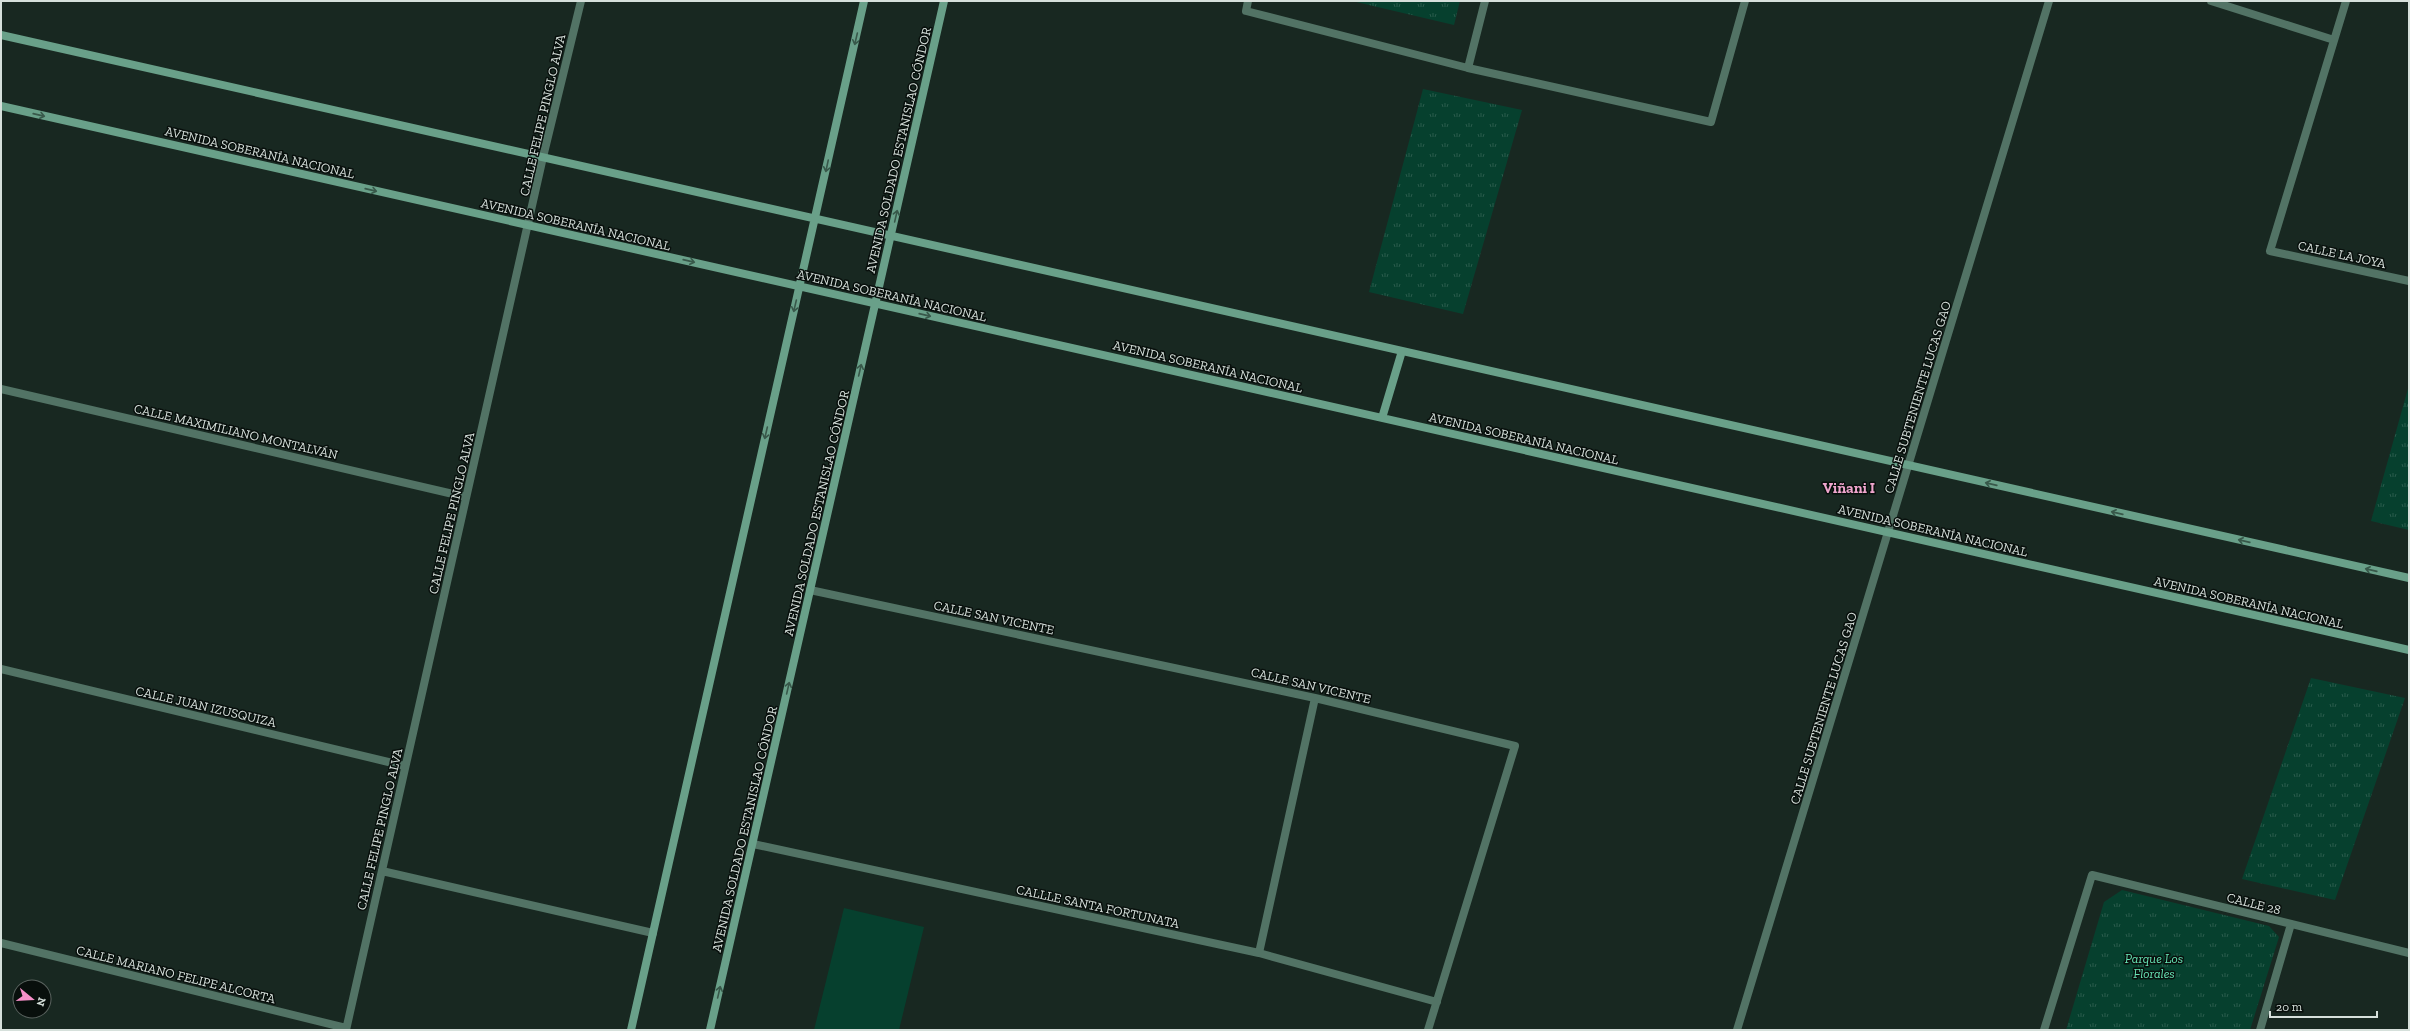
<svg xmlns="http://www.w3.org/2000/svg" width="2410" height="1031" font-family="'Zilla Slab',serif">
  <defs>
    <pattern id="grass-tufts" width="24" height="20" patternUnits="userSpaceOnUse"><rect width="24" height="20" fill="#06402e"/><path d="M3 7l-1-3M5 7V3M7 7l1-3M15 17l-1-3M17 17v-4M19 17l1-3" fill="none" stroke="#2a5b4c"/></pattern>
  </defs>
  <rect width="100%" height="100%" fill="#182821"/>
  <path fill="url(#grass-tufts)" d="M1352,1H1460L1454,25Z
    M1423,89L1522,110L1463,314L1369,292Z
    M2409,385V530L2371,521Z
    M2311,678L2405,698L2335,900L2242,879Z
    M2122,890L2269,926L2279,937L2250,1030H2066L2104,902Z"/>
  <path fill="#06402e" d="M844,908L924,927L899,1030H814Z"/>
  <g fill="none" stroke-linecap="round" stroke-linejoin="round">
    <path stroke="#527365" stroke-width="8" d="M1248,1L1246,11L1468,68L1711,122L1745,1
      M2211,1L2334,40
      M2346,1L2270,251L2409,281
      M1468,68L1485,1
      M1,389L466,497
      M810,590L1315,698L1515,746L1428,1030
      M1,669L405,766
      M753,844L1259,953L1437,1002
      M382,871L653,933
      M1,943L346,1028
      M1259,953L1315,698
      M346,1030L543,157L581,1
      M1737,1030L2049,1
      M2044,1030L2092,875L2409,953
      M2260,1030L2291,924"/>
    <path stroke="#69a089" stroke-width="8" d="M1,35L2409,578
      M1,106L2409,650
      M1382,418L1402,351
      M631,1030L864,1
      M710,1030L944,1"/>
  </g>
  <defs><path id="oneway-shaft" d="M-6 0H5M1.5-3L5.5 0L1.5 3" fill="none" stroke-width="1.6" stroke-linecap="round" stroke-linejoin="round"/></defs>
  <g stroke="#38584a">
    <use href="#oneway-shaft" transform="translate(856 39) rotate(103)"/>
    <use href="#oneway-shaft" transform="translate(39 115) rotate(13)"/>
    <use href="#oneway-shaft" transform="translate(827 166) rotate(102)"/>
    <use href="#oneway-shaft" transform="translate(371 190) rotate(13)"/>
    <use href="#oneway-shaft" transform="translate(896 216) rotate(-77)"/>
    <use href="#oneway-shaft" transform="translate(689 261) rotate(13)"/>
    <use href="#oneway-shaft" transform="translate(795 306) rotate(103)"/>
    <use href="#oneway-shaft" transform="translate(925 315) rotate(13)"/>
    <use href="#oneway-shaft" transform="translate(860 370) rotate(-77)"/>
    <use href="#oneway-shaft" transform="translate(766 433) rotate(103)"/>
    <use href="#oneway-shaft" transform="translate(1991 484) rotate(-167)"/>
    <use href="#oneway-shaft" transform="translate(2117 513) rotate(-167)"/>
    <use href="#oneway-shaft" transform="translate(2244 541) rotate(-167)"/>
    <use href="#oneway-shaft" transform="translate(2371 570) rotate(-167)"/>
    <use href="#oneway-shaft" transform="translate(788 688) rotate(-77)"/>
    <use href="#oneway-shaft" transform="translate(719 992) rotate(-77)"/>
  </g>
  <g text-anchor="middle" stroke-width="3" stroke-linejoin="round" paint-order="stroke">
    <g font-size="13" fill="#d6e0db" stroke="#080f0c">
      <text transform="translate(542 115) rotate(-77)" y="5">CALLE FELIPE PINGLO ALVA</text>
      <text transform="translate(898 150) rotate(-77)" y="5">AVENIDA SOLDADO ESTANISLAO CÓNDOR</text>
      <text transform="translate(260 152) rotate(13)" y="5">AVENIDA SOBERANÍA NACIONAL</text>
      <text transform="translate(576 224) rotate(13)" y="5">AVENIDA SOBERANÍA NACIONAL</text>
      <text transform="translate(2342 254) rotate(12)" y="5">CALLE LA JOYA</text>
      <text transform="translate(892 295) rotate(13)" y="5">AVENIDA SOBERANÍA NACIONAL</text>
      <text transform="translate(1208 366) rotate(13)" y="5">AVENIDA SOBERANÍA NACIONAL</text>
      <text transform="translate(1917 397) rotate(-73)" y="5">CALLE SUBTENIENTE LUCAS GAO</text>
      <text transform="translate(236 431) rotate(13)" y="5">CALLE MAXIMILIANO MONTALVÁN</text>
      <text transform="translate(1524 438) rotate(13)" y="5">AVENIDA SOBERANÍA NACIONAL</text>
      <text transform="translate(451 513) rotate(-77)" y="5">CALLE FELIPE PINGLO ALVA</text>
      <text transform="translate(816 513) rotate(-77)" y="5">AVENIDA SOLDADO ESTANISLAO CÓNDOR</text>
      <text transform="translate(1933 530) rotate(13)" y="5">AVENIDA SOBERANÍA NACIONAL</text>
      <text transform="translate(2249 602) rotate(13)" y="5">AVENIDA SOBERANÍA NACIONAL</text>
      <text transform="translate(994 617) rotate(12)" y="5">CALLE SAN VICENTE</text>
      <text transform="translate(1311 685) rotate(13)" y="5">CALLE SAN VICENTE</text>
      <text transform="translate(206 706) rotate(13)" y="5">CALLE JUAN IZUSQUIZA</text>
      <text transform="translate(1823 708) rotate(-73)" y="5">CALLE SUBTENIENTE LUCAS GAO</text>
      <text transform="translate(379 829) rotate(-77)" y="5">CALLE FELIPE PINGLO ALVA</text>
      <text transform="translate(744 829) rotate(-77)" y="5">AVENIDA SOLDADO ESTANISLAO CÓNDOR</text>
      <text transform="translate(2254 903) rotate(14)" y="5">CALLE 28</text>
      <text transform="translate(1098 906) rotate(12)" y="5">CALLLE SANTA FORTUNATA</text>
      <text transform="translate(176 974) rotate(14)" y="5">CALLE MARIANO FELIPE ALCORTA</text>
    </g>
    <g font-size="13" font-style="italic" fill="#67e4b5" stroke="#080f0c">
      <text x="2154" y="963">Parque Los<tspan x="2154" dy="15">Florales</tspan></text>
    </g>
    <g font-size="15" font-weight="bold" fill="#efa5cd" stroke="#080f0c">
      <text x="1849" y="493">Viñani I</text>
    </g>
  </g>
  <rect width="2410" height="1031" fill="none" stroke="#d6e0db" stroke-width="4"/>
  <g transform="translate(32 999) rotate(108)"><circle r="19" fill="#080f0c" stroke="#5a635f"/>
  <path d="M0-3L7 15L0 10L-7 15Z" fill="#f890ca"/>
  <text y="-6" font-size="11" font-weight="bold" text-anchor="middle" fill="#d6e0db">N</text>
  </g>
  <path d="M2270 1011v6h107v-6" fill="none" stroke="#d6e0db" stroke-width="2"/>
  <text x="2276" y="1011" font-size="12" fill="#d6e0db" stroke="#080f0c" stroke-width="3" paint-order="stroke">20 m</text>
</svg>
